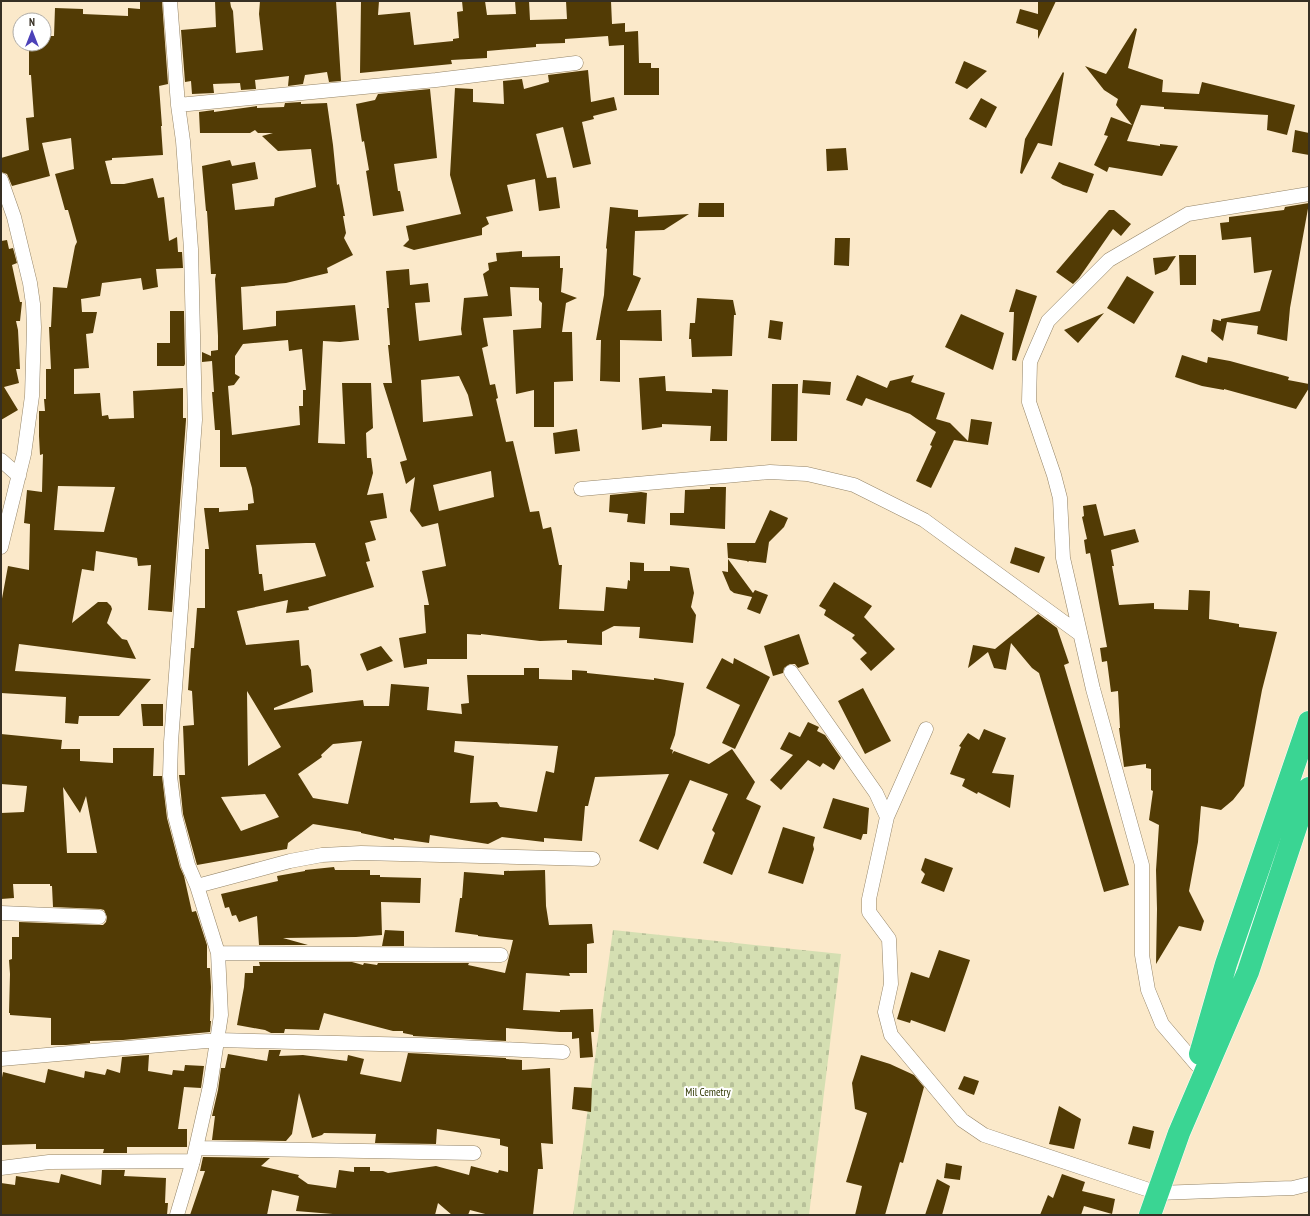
<svg xmlns="http://www.w3.org/2000/svg" width="1310" height="1216" font-family="'PT Sans Narrow',sans-serif">
  <defs>
    <pattern id="cemetery-stones" width="16" height="16" patternUnits="userSpaceOnUse"><rect width="16" height="16" fill="#d5dfb2"/><path d="M2 7V4a2 2 0 0 1 4 0v3zM10 15v-3a2 2 0 0 1 4 0v3z" fill="#b7c099"/></pattern>
  </defs>
  <rect width="100%" height="100%" fill="#fbe9ca"/>
  <path fill="url(#cemetery-stones)" d="M613,930L841,954L809,1215H573Z"/>
  <path fill="#523b05" fill-rule="evenodd" d="M140,1H162L168,84L159,86L162,126H161L163,155L112,158V160L105,161L111,184H124L153,178L158,198L164,197L169,241L177,237L178,252H182L183,268L156,269L158,287L143,290L141,278L102,283L100,296L81,299L82,312H97L93,333L86,334L89,368L74,369V394L100,393L102,416L108,415L109,419L134,418L133,391L183,388V418H186V420L172,612L148,610L151,565L138,566L137,558L96,551L94,571L82,569L72,623L98,602H107L111,606L112,609L107,623L122,639L127,640L136,659L19,644L15,671L151,679L119,716H79L78,724L65,723L66,697L1,693V604L8,566L29,570L30,524L24,523L27,490L42,492L43,454L40,455L39,436V411H45L44,399H46V369H51L49,327H51L53,287L67,288L75,246L77,242L68,210H65L55,174L74,169L71,138L42,143L50,176L12,186L7,174L1,172V158L29,150L26,118L34,117L31,75H29V50H37L38,44H44V36H54L55,8L83,9V14L128,16V8L140,9ZM58,486L115,487L104,532L54,530Z
    M215,1H230L231,7L233,11L236,53L263,50L259,14L260,1H336L341,81L329,82L327,72L305,75L303,84L288,86L289,76L255,80L256,89L241,90L240,83L213,84L214,93L192,94L191,81L185,82L181,30L216,27Z
    M361,1H379L378,15L410,12L414,45L453,41V39L459,38L457,12L463,11L462,1H485L487,15L516,14L515,1H529L530,20L567,19L566,1H611L612,24L625,23V32L638,31L639,63H651V68H659V95H624V45L609,46L608,36L565,39V43L536,44V47L487,51V58L451,60L452,64L360,73Z
    M1038,1H1056L1038,39V30L1016,23L1020,9L1038,14Z
    M1135,28L1137,29L1128,68L1163,80L1162,92L1199,94L1202,82L1295,105L1287,135L1267,130L1268,115L1164,109V107L1141,105L1127,141L1160,146V144L1178,146L1162,176L1109,167L1107,172L1094,165L1108,136L1104,135L1111,117L1132,125L1116,105L1118,99L1104,90L1085,66L1106,74Z
    M964,61L987,71L967,89L955,83Z
    M588,70L591,102L614,97L617,110L593,116L594,119L582,122L591,164L573,168L563,127L536,134L547,178L556,177L560,208L539,211L535,179L507,185L513,211L486,217L489,224L482,228V235L414,250L403,246L409,240L406,226L461,214L450,175L455,88L473,89V102L504,104L503,81L522,79L524,89L549,82L548,75Z
    M1063,72L1064,73L1052,146L1038,143L1022,174L1020,173L1025,139Z
    M430,89L437,158L394,164L398,191H400L404,211L373,216L366,171L369,170L364,141L362,142L356,104L375,100L378,94Z
    M981,98L997,107L986,128L969,119Z
    M301,102V104L327,103L333,145L337,185L339,184L345,216H343L346,233L344,238L353,255L327,268L328,273L286,283L241,287L243,330L276,326V311L355,305L359,340L340,342L323,341L318,443L345,444L342,383H371L373,428L366,433L367,458H371L373,473L367,495L383,493L387,518L370,521L376,540L365,543L370,561L366,562L374,587L308,607L309,610L286,613L288,600L237,611L246,645L299,640L301,666L308,665L311,670L313,692L274,708V710L363,700L364,706H389L391,684L429,687L427,710L462,714L461,704L469,703L467,675H524V668H539V679L572,680V670L587,671V673L654,680V678L684,683L675,735L670,749L673,750L672,754L674,751L709,764L732,749L755,782L746,799L761,806L732,875L703,863L715,833L712,830L728,794L690,780L658,850L639,841L669,774L595,777L588,806H585L582,841L544,838V842L502,837L488,844L430,835L429,843L394,838V840L361,833V832L313,824L288,843L287,849L197,865L183,814L179,775H185L183,726L194,725L192,691L188,690L191,648H194L197,608H205V549H209L204,508H219V512L248,510V504L254,503L252,488L246,467H220V430H215L212,392H214L212,361L202,362V352L211,356V351L218,350V336L215,279L216,274H211L207,211H206L202,166L230,160L232,166L255,162L258,179L232,184L235,210L274,206L275,198L316,187L311,149L278,151L262,136L273,133H258L255,130L250,133H200L199,112L214,110V112L257,106V108L284,107L285,103ZM288,340L289,351L302,349L306,390H303V406H299L300,425L232,435L228,386L234,385L240,377L235,374V356L243,344ZM306,543H315L326,576L264,591L262,574H259L256,545ZM247,691L281,747L248,766ZM362,741L348,804L313,798L298,774L322,757L321,755L333,744ZM455,741L558,746L554,773L546,771L537,812L500,807L497,802L470,803L474,756L454,752ZM265,794L279,817L241,831L221,797Z
    M1295,130L1309,133V155L1292,152Z
    M846,148L848,170L827,171L826,149Z
    M1059,162L1094,174L1087,193L1063,185L1051,178Z
    M699,203H724V217H698Z
    M1309,203L1290,308L1287,341L1257,334L1258,326L1227,322L1223,341L1211,331L1213,319L1221,321V319L1260,311L1272,270L1254,273L1251,237L1222,240L1220,223L1229,222V217L1284,210L1285,207Z
    M610,207L638,210V217L689,214L664,230L635,231L633,275L641,278L627,311L661,310L662,341L620,340V382L600,381L601,340H596L604,295L607,249L606,248Z
    M1109,210H1114L1131,224L1121,236L1113,229L1079,278L1073,284L1056,272Z
    M835,238H850L849,266L834,265Z
    M7,240L9,249L13,248L17,263L12,265L20,302H22L20,321H16L18,330L20,369H16L19,383L4,387L18,410L1,420V241Z
    M522,251V257L560,256V268H563L561,292L577,298L566,303L562,332H572L573,381L554,382V427H534V390L516,394L513,330L541,328L542,303L539,300V288L510,287L512,316L483,318L488,346L482,348L490,385L495,384L498,398L496,399L506,442L513,441L530,512L539,511L543,529L551,527L559,565H562L559,609L604,611L606,587L627,589L628,580L630,581V562L644,563V571H670V566L689,568L694,593L691,607L696,615L693,643L639,638L640,627L614,626L602,632V645L567,643V640L540,641L481,634V635L467,634V659H427V664L404,668L399,638L426,633L424,605H429L422,571L446,566L438,523L422,527L410,511L415,477L406,484L400,462L407,460L383,383H392L388,345H390L387,308H389L386,271L409,269L410,285L428,283L430,302L415,303L419,341L462,335L461,329L464,298L488,296L483,274L489,270L488,263L497,261L496,253ZM459,376L468,395L473,416L423,422L421,380ZM491,471L494,497L439,511L433,485Z
    M1179,255H1196V285H1180Z
    M1176,256L1167,270L1155,275L1153,258Z
    M1127,276L1154,292L1134,324L1107,308Z
    M1016,289L1037,296L1016,361L1012,360L1014,312H1009Z
    M697,298L733,300L736,315H734L732,356L692,357L691,339H689L690,323H695Z
    M170,311H184L185,364L184,366H157V343H170Z
    M1104,313L1078,343L1064,330Z
    M961,314L1004,333L993,370L945,347Z
    M770,320L783,322L781,340L768,338Z
    M1182,355L1207,363L1208,357L1230,361L1289,377L1288,380L1309,384V388L1296,409L1224,389V390L1202,386L1175,377Z
    M857,375L887,388L890,381L914,375L911,382L945,393L936,419L950,423L968,441L971,419L992,422L988,445L954,440L931,488L916,481L932,446L930,445L936,432L910,414L866,398L862,406L846,400Z
    M665,376L666,391L712,393V389L728,390L727,441H710L711,426L662,424V427L642,430L639,378Z
    M803,380L831,382L830,395L802,393Z
    M772,384H798L797,441H771Z
    M577,429L580,451L555,454L553,433Z
    M710,487H726L725,529L670,525V513H684L685,490L710,489Z
    M641,492L647,493L645,524L627,522L628,514L609,512L610,495Z
    M1096,504L1104,536L1135,529L1139,542L1111,550L1114,566H1112L1119,605L1154,603V609L1188,610L1189,590L1210,591L1209,619L1239,624V627L1277,632L1262,690L1244,786L1233,800L1221,810L1201,806L1198,842L1189,891L1204,921L1201,931L1179,926L1156,964L1157,909L1156,870L1159,825L1149,820L1153,791L1151,790V769L1146,768V764L1124,767L1119,728H1120L1118,691L1111,692L1107,661L1102,662L1100,648L1107,647L1090,553L1086,554L1084,540L1087,539L1082,517L1084,516L1083,506Z
    M770,510L788,518L784,527L769,542L766,563L749,561L748,562L747,561L728,558L727,543H755Z
    M1015,547L1045,557L1039,573L1010,563Z
    M728,559L753,593L755,590L768,595L760,614L747,609L752,597L734,593L730,590L722,571L728,572Z
    M834,582L872,606L864,617L895,649L871,671L860,659L867,653L852,638L855,635L824,615L826,610L819,606Z
    M1038,614L1057,628L1069,663L1064,665L1129,885L1104,892L1039,673L1032,668L1011,643L1006,670L994,668L988,652L968,668L973,645L995,649Z
    M799,634L809,664L798,668L795,664H790L784,668L783,673L773,676L764,646Z
    M381,646L393,661L367,671L360,654Z
    M722,658L733,664L734,658L770,677L735,749L722,743L740,705L706,688Z
    M863,688L891,741L865,754L838,701Z
    M141,704H163V726H143Z
    M808,722L819,727L817,731L825,735L841,758L834,770L823,763L820,767L808,760L781,790L770,780L793,755L780,749L789,732L800,737Z
    M984,729L1006,738L992,773L1014,775L1010,808L978,792L977,794L962,786L965,779L950,774L961,747L959,746L968,733L979,740Z
    M1,734L62,740L61,749H80V761L113,763V748H154L153,776H162L167,818L180,867L184,876L192,912L196,911L207,945V968H210L211,987L210,1021H211L210,1032L123,1040L90,1041V1043L66,1045H51V1018L10,1015V1013H9L10,974L9,960L12,959V937H19V922L99,925H103L106,922L107,917L104,910L100,909L53,907L52,886H50V884H13L14,898L1,899V813L24,812L27,786L1,784L2,760H1ZM63,787L80,813L86,796L97,853H67Z
    M833,798L869,808L867,834H863L861,840L823,828Z
    M783,827L815,837L813,845L814,849L803,884L768,873Z
    M925,858L953,868L944,892L921,883L925,874L921,870Z
    M334,867L335,870H370V875H380V877L421,878L420,903L381,902L382,935L356,937L283,938L308,945H259L257,916L239,922L236,915L232,916L229,907L225,908L221,894L278,881L277,876L305,871V870Z
    M545,870L546,906L549,925L592,924L594,943L587,944V973H569L570,976L526,973L523,1010L560,1012V1010L593,1009L594,1032H591L593,1057L580,1058L579,1038L572,1039V1032H560L506,1028V1041L413,1036V1035L403,1033V1031H393L324,1013L319,1030L285,1029L284,1033H271L265,1030L237,1025L244,987L245,973H253V966H260L259,962H352L363,965L364,963L377,965L378,963H469L468,965L505,973L513,940L478,936V935L455,932L460,898H462L464,872L504,875V871Z
    M385,930L404,931V946H382Z
    M939,950L970,960L945,1032L911,1020L910,1023L897,1019L911,972L929,978Z
    M269,1050H281L279,1056L303,1055L347,1061L348,1055L364,1059L360,1074L401,1082L408,1053L506,1058V1059L522,1060V1070L550,1068L553,1144L541,1143L543,1169H538L533,1215H489L470,1210L468,1215H452L438,1203L435,1215H345L296,1211L299,1196L272,1190L267,1215H190L205,1171H200L203,1157L270,1158L261,1166L299,1175L298,1177L308,1184L336,1188L339,1170L354,1172V1167H370V1171H383L388,1173L436,1166L469,1175L471,1166L498,1173L499,1170L508,1172V1147L500,1145V1139L437,1129L436,1144L375,1143L376,1134L324,1133L322,1135L312,1138L299,1093L292,1134L286,1141L212,1140L215,1116H212L218,1090L221,1068H225L228,1054L267,1061Z
    M149,1055L148,1071L172,1075L173,1070L184,1071L185,1065L204,1066L201,1088L184,1087L178,1129H187V1147H127V1153H103L104,1149H36V1144L1,1145V1083L3,1072L45,1083L48,1069L84,1078L85,1071L105,1075L107,1069L120,1073L122,1057Z
    M861,1055L890,1064L914,1075L924,1087L903,1163L900,1162L885,1215H855L862,1186L846,1182L867,1113L855,1109L852,1083Z
    M964,1076L979,1081L974,1095L958,1089Z
    M574,1087L592,1088L591,1112L572,1109Z
    M1059,1106L1081,1119L1074,1149L1049,1144Z
    M1133,1126L1154,1131L1150,1149L1128,1144Z
    M946,1163L962,1166L960,1180L944,1178Z
    M102,1170H125L124,1176L166,1178L165,1203H168L167,1215H1V1183L15,1185L16,1176L59,1183L61,1174L101,1185Z
    M1062,1174L1085,1182L1082,1191L1115,1199L1112,1214L1084,1206L1081,1215H1040L1048,1195L1053,1198Z
    M937,1179L950,1186L942,1215H925Z"/>
  <g fill="none" stroke-linecap="round" stroke-linejoin="round">
    <defs>
      <path id="street" d="M170,1L178,105
        M1,180L14,217L30,283L33,304L34,327L32,396L24,454L1,547
        M1,460L19,476
        M581,489L770,472L807,474L854,485L924,520L1080,634
        M791,672L876,793L887,817
        M926,729L887,817L869,899V912L889,939L891,984L885,1012L891,1035L962,1120L984,1135L1158,1193L1293,1188L1309,1184
        M197,886L290,861L322,855L361,853L593,859
        M1,913L99,917
        M218,953L501,955
        M1,1059L218,1040L421,1045L563,1052
        M1197,1065L1162,1024L1148,990L1142,955V865L1093,689L1063,558L1060,498L1054,475L1029,402L1030,362L1048,321L1109,260L1188,214L1309,194
        M196,1148L474,1153
        M1,1168L49,1162L193,1161
        M177,1215L193,1161L210,1086L221,1015L218,953L197,886L188,865L175,816L170,776L171,742L195,420L191,249L183,141L178,105L436,80L576,63"/>
      <path id="highway" d="M1200,1054L1226,964L1309,722
        M1150,1215L1179,1133L1248,972L1309,788"/>
    </defs>
    <use href="#street" stroke="#948467" stroke-width="15"/>
    <use href="#highway" stroke="#fff" stroke-width="23"/>
    <use href="#street" stroke="#fff" stroke-width="14"/>
    <use href="#highway" stroke="#3ad593" stroke-width="22"/>
  </g>
  <g text-anchor="middle" stroke-width="4" stroke-linejoin="round" paint-order="stroke">
    <g font-size="11" fill="#303802" stroke="#fff">
      <text x="708" y="1096">Mil Cemetry</text>
    </g>
  </g>
  <rect width="1310" height="1216" fill="none" stroke="#362f23" stroke-width="4"/>
  <g transform="translate(32 32)"><circle r="19" fill="#ffffff" stroke="#afaca7"/>
  <path d="M0-3L7 15L0 10L-7 15Z" fill="#4c41b8"/>
  <text y="-6" font-size="11" font-weight="bold" text-anchor="middle" fill="#362f23">N</text>
  </g>
</svg>
